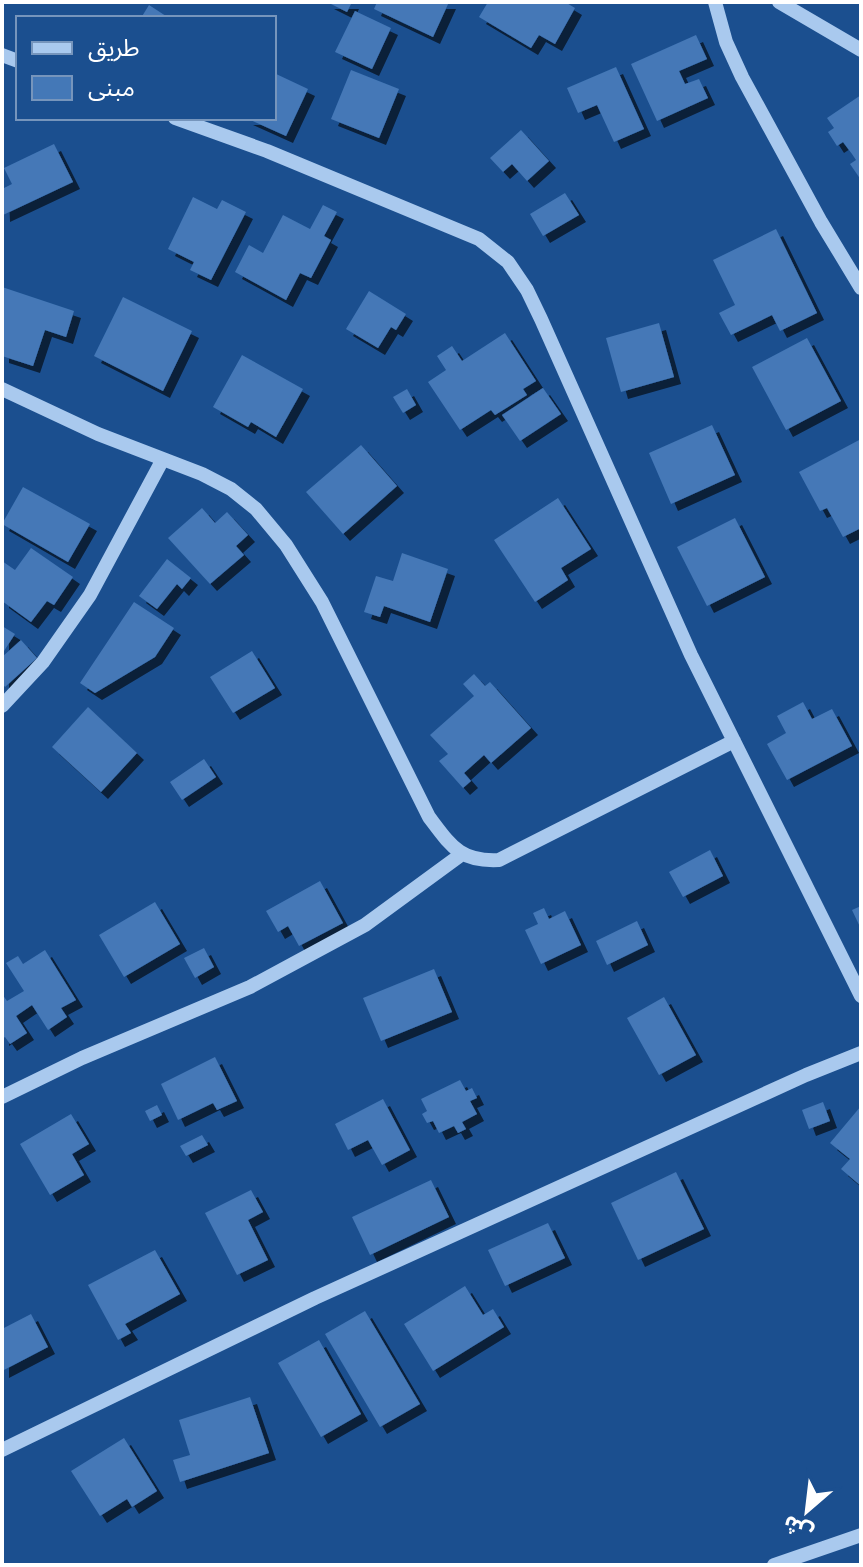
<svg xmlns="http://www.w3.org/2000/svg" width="863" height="1567" font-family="Lato,'Noto Sans Arabic',sans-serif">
  <defs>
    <filter id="shadow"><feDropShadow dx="7" dy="7" stdDeviation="0" flood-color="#0009"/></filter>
  </defs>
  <rect width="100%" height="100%" fill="#1b4f8f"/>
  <path fill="#4478b7" filter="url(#shadow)" d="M327,2H352L347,12Z
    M377,2H449L433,37L374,9Z
    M488,2H565L575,8L555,44L539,35L531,48L479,17Z
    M149,5L169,18H141Z
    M355,11L391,28L372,69L335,52Z
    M696,35L707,59L679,71L685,84L699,79L708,98L657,121L631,64Z
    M616,67L644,129L614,142L597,105L578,113L567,88Z
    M351,70L399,89L379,138L331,119Z
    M274,73L308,89L286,136L246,118H274Z
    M861,95V180L850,164L856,160L852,154L843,142L837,146L828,132L834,128L827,118Z
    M521,130L549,161L527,181L512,164L503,172L490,158Z
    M54,144L73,182L3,215L2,189L12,184L4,168Z
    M565,193L579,215L543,236L530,214Z
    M193,197L217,209L222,200L246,212L211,280L190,270L194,262L168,249Z
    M323,205L337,212L324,236L331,240L311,278L300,273L286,300L235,272L249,245L263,253L283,215L310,229Z
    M776,229L817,313L780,331L772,315L731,335L719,313L735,305L713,260Z
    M2,287L74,311L66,337L45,330L33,366L2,356Z
    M369,291L406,314L396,330L391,327L378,348L346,329Z
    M123,297L192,331L163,391L94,356Z
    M659,323L674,377L621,392L606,338Z
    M505,333L536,381L523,389L527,395L495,415L491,410L460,430L428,382L446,370L437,356L452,346L462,361Z
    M807,338L841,401L786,430L752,367Z
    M242,355L303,389L276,437L251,422L248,427L213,407Z
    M543,388L561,414L520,441L502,415Z
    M407,389L416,405L403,413L393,397Z
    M712,425L735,475L671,504L649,453Z
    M861,439V528L843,537L827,508L820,511L799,472Z
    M361,445L397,486L343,534L306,492Z
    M23,487L90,524L68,562L2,524Z
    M558,498L591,549L561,568L568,580L535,602L494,540Z
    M202,508L215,523L227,512L248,535L236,546L244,555L210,584L168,538Z
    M735,518L765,577L707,606L677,547Z
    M31,548L73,577L54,605L47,601L31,622L2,601V561L15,570Z
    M402,553L448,569L430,622L384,606L380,617L364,612L376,576L393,581Z
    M167,559L191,578L182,589L177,584L157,609L139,596Z
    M134,602L174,628L155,657L95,693L80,683Z
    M2,626L15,634L4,651L2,650Z
    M21,640L37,658L5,687L2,683V657Z
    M252,651L275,688L233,713L210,677Z
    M474,674L485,686L490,682L531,728L491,763L484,755L464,773L471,781L463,788L439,761L448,754L430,735L474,696L463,684Z
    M803,702L812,719L832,709L852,746L787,780L767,744L786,733L777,716Z
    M88,707L137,753L101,792L52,747Z
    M204,759L216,777L182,800L170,782Z
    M710,850L723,876L683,897L669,872Z
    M320,881L343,923L299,946L288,926L278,932L266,911Z
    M155,902L180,944L124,977L99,935Z
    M861,906V929L852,910Z
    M544,908L549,919L565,911L581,945L541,964L525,930L538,924L533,913Z
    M637,921L648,945L607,965L596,941Z
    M204,948L214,967L195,978L184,958Z
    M45,950L76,1000L61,1008L67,1017L48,1030L32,1005L16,1016L27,1033L10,1044L5,1037L2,1039V994L7,1001L24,991L6,963L18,956L23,964Z
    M434,969L452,1012L381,1041L363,998Z
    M664,997L696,1055L659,1075L627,1018Z
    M215,1057L237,1101L217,1110L213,1103L178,1120L161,1084Z
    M460,1080L466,1091L472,1088L477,1098L470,1101L477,1114L462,1122L466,1129L458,1133L454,1126L439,1133L433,1121L427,1123L422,1114L427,1111L421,1099Z
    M383,1099L410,1150L382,1165L368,1140L348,1150L335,1124Z
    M823,1102L830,1121L809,1129L802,1110Z
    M157,1105L162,1115L150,1121L145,1111Z
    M861,1106V1186L841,1169L850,1159L830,1143Z
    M71,1114L89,1144L72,1154L84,1175L50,1195L20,1144Z
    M202,1135L208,1145L186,1156L180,1146Z
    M676,1172L704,1229L638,1260L611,1203Z
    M431,1180L449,1217L370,1255L352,1217Z
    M251,1190L263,1212L248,1220L268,1260L237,1275L205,1213Z
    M548,1223L565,1258L505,1286L488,1250Z
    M155,1250L180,1294L125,1324L131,1333L118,1340L88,1285Z
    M465,1286L483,1315L493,1309L504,1327L433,1371L404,1324Z
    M365,1311L420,1404L380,1427L325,1334Z
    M31,1314L48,1347L2,1371V1329Z
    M319,1340L361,1414L321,1437L278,1363Z
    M250,1397L269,1453L180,1482L173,1460L190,1455L179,1420Z
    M124,1438L157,1491L132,1507L127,1499L100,1516L71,1471Z"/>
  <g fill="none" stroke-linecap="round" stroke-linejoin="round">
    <path stroke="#a9c9ee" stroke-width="14" d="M715,2L726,42L742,77L821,222L861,288
      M779,2L861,50
      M2,55L18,61
      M175,118L267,151L479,239L508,262L527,290L541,319L691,655L861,996
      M2,389L98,434L202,474L231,489L256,509L286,545L322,602L429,817C451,846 460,862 499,860L734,741
      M2,706L43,662L90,595L163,459
      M2,1097L82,1058L250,987L365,925L462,854
      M2,1450L315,1298L806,1075L861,1053
      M774,1565L861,1535"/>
  </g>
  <rect width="863" height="1567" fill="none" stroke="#ffffff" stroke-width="8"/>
  <rect x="16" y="16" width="260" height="104" fill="#1b4f8f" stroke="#7695bc" stroke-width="2"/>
  <rect x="32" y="42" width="40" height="12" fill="#a9c9ee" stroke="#7695bc" stroke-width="2"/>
  <text x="88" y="56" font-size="24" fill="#ffffff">طريق</text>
  <rect x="32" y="76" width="40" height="24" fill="#4478b7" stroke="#7695bc" stroke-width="2"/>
  <text x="88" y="96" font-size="24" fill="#ffffff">مبنى</text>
  <g transform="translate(807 1511) rotate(208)" stroke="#1b4f8f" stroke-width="6" paint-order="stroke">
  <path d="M0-6L14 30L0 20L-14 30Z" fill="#ffffff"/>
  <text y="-12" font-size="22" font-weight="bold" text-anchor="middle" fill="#ffffff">ش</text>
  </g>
</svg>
